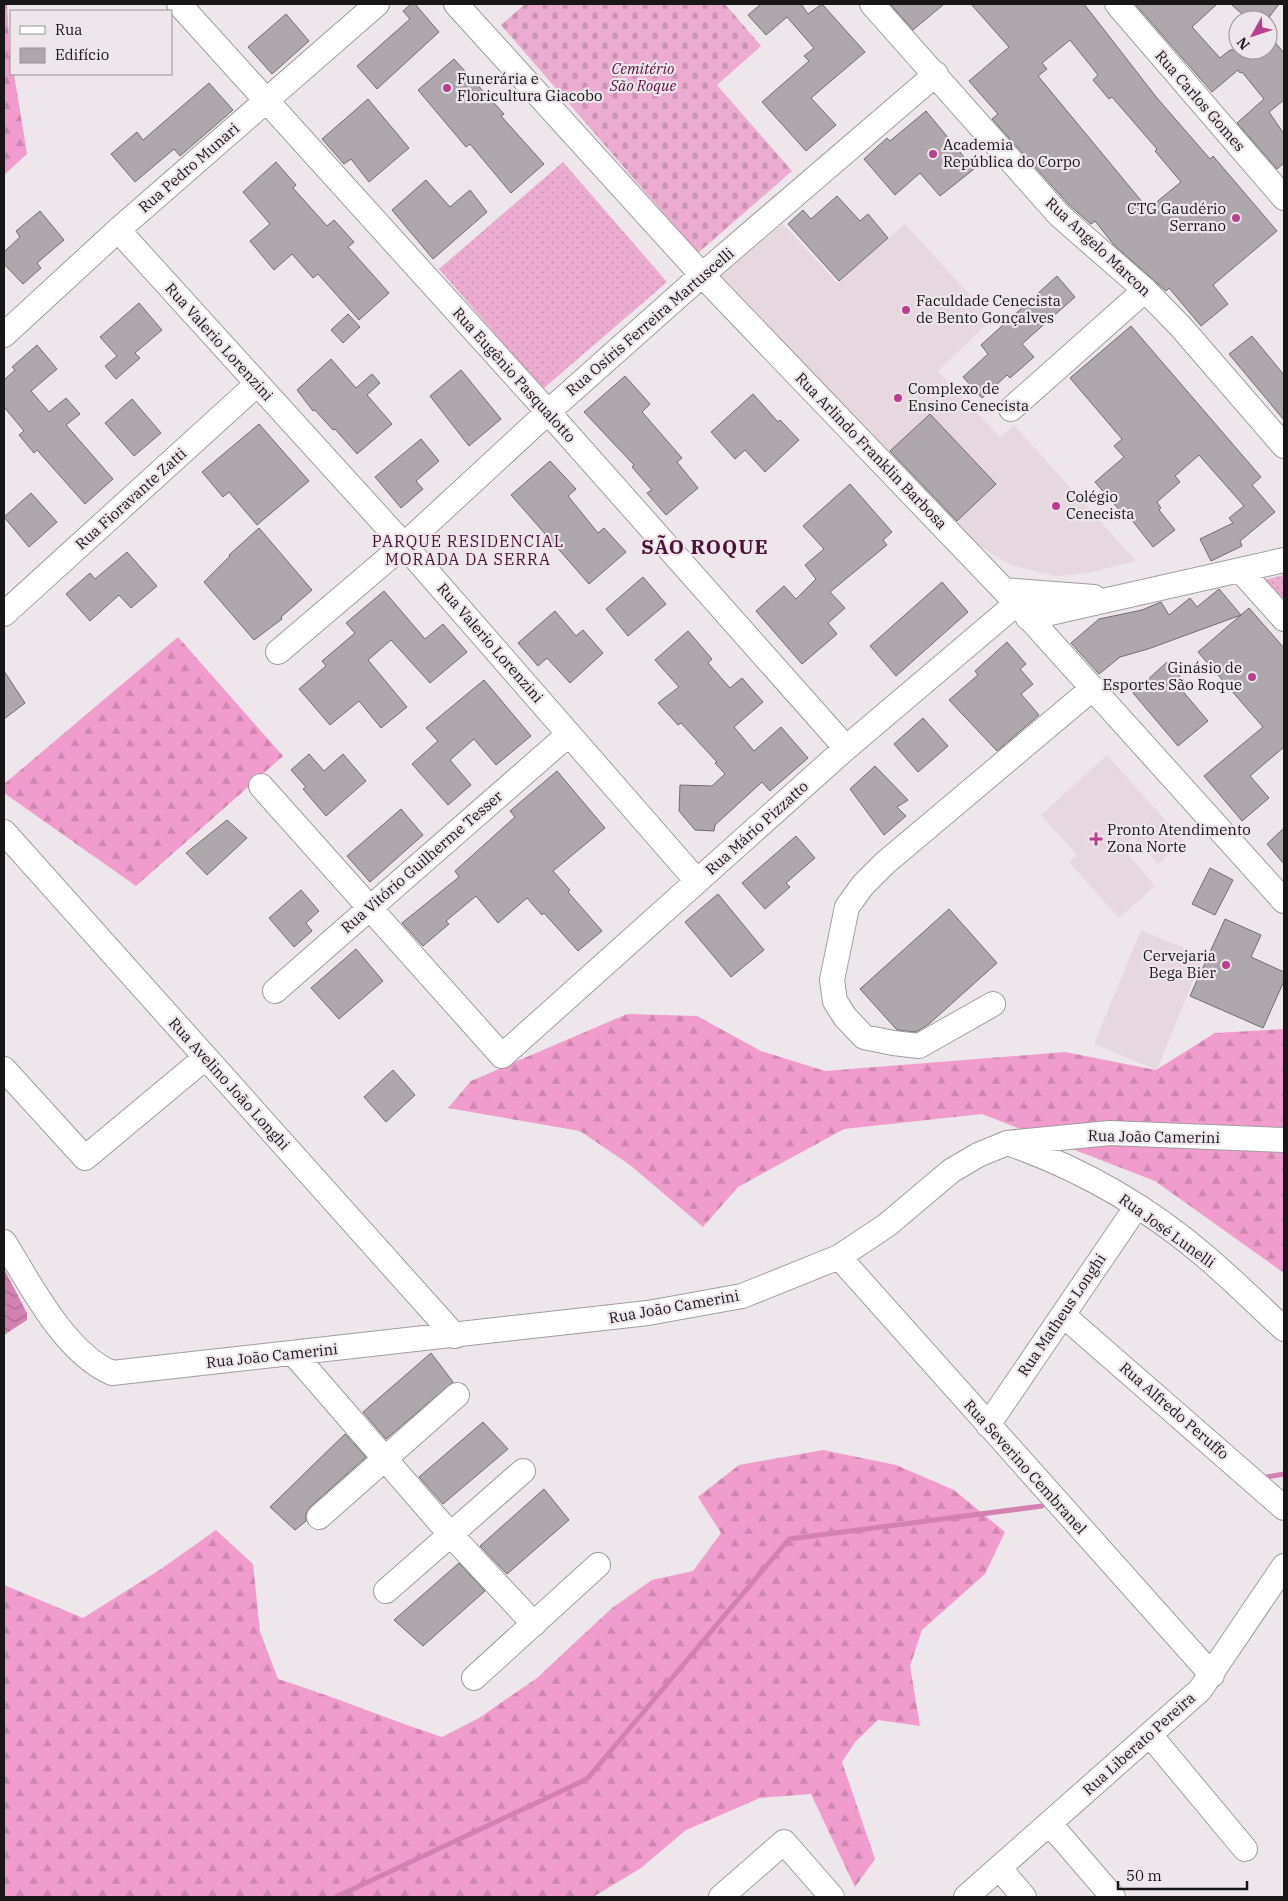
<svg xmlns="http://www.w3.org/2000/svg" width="1288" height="1901" viewBox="0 0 1288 1901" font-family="'IBM Plex Serif',serif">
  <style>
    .built { fill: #e7d8e0 }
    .grass { fill: url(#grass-dots) }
    .forest { fill: url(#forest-firs) }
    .cemetery { fill: url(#cemetery-stones) }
    .water { fill: url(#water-waves) }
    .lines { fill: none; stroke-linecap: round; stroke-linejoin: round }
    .stream { stroke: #d381b1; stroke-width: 5 }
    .building { fill: #aea7ab; stroke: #726c6f; fill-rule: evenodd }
    .minor-casing { stroke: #a29c9f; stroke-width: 26 }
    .minor { stroke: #fff; stroke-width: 24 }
    .poi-dot { fill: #bb3f90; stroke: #ede6ea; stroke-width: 2 }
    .labels { text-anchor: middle; stroke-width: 4.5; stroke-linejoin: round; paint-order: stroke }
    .park-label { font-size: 15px; font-style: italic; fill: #5a1142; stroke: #ede6ea }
    .poi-label { font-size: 15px; fill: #181617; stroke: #ede6ea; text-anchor: start }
    .street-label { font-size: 15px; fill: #181617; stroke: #ede6ea }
    .neighbourhood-label { font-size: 16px; letter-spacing: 1px; fill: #4c1138; stroke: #ede6ea }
    .district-label { font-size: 20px; font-weight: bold; letter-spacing: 1px; fill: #4c1138; stroke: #ede6ea }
  </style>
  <defs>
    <pattern id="grass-dots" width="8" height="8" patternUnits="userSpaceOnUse" patternTransform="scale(1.25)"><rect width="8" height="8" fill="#ecabd0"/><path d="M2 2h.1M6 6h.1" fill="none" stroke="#ca92b2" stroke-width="1.8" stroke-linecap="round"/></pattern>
    <pattern id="forest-firs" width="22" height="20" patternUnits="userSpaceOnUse" patternTransform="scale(1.25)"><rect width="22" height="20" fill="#f09ccd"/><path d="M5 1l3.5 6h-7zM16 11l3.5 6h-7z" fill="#cd86af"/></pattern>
    <pattern id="cemetery-stones" width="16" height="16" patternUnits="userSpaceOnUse" patternTransform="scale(1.25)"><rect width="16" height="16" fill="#ecabd0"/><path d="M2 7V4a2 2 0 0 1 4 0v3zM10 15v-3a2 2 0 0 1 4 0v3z" fill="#ca92b2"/></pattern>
    <pattern id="water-waves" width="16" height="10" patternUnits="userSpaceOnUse" patternTransform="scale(1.25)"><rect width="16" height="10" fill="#d381b1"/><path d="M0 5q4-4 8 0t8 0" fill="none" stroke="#aa698f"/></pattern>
  </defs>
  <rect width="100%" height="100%" fill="#ede6ea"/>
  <!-- built -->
  <path class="built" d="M783 224 837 283 905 224 992 319 938 371 1000 437 1014 425 1136 561 1089 573 1055 576 1011 565 959 533 719 278Z
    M1107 755 1184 841 1158 864 1133 837 1122 847 1155 886 1119 918 1069 862 1077 855 1041 815Z
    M1141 930 1203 956 1157 1070 1094 1044Z"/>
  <!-- grass -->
  <path class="grass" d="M563 162 667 282 543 389 439 269Z
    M1284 575V602L1264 580Z"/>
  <!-- forest -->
  <path class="forest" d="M4 4H7L11 74H14L27 154 4 175Z
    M178 637 283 756 136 886 4 793V784Z
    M627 1014 697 1016 761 1051 825 1071 1065 1052 1156 1070 1215 1033 1284 1029V1273L1155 1181 982 1114 844 1129 738 1187 703 1227 630 1165 580 1131 448 1108 471 1081Z
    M823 1450 896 1465 954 1490 1005 1532 985 1574 922 1630 910 1666 920 1726 878 1720 856 1741 842 1762 875 1859 855 1887 811 1794 760 1798 686 1830 641 1868 593 1897H4V1585L83 1618 161 1569 216 1530 253 1564 260 1632 278 1679C333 1696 387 1719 442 1737L479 1718 537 1678 612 1608 652 1580 693 1571 721 1533 698 1497 739 1465Z"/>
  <!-- cemetery -->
  <path class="cemetery" d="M525 4H725L761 46 717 85 792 171 698 253 501 25Z"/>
  <!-- water -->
  <path class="water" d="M4 1269 27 1313V1320L4 1335Z"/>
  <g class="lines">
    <!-- stream -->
    <path class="stream" d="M1267 1477 1284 1474
      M336 1897 587 1779 789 1539 1042 1506"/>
  </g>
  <!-- building -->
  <path class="building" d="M411 4H415L439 32 377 89 357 66 410 19 403 11Z
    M761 4H801L808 14 822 4 865 52 811 98 836 125 806 151 762 102 809 61 804 56 814 48 787 17 766 35 748 15Z
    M890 4H944L913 30Z
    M971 4H1084L1157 98 1210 159 1213 156 1277 231 1213 285 1228 304 1201 326 1169 288 1166 291 1114 245 1095 221 1091 224 1069 205 992 119 998 114 969 81 1009 47ZM1070 40 1098 75 1093 80 1109 99 1112 97 1157 149 1155 151 1181 182 1148 209 1038 76 1047 69 1042 63Z
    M1135 4H1217L1192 27 1220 58 1230 50H1268V34L1284 53V100L1269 112 1284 134V163L1277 169 1237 123 1264 99 1242 72 1240 73 1238 70 1212 92Z
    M1231 4H1279L1267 20H1238L1242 14Z
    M286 14 309 41 272 74 248 47Z
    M454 59 504 114 501 116 544 164 511 193 470 144 466 147 418 90Z
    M209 83 233 110 180 156 174 149 135 182 111 154 137 132 143 140Z
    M368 99 409 148 369 182 351 159 344 164 322 139Z
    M926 111 974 169 940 196 920 173 895 195 864 159 887 138 890 141Z
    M276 162 296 185 293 188 327 226 334 220 354 242 348 247 389 293 359 320 318 274 313 278 292 254 274 270 250 241 270 224 243 192Z
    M426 180 450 207 470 190 487 212 433 259 392 210Z
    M837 196 860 221 868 214 888 238 839 281 788 224 803 210 811 219Z
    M40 211 64 240 37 263 41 268 23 284 4 264V252L20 237 16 231Z
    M1057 276 1075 297 1022 344 1034 357 1010 378 1007 375 982 398 963 377 988 354 981 345Z
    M139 303 162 330 135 353 140 358 116 379 105 366 117 356 100 337Z
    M348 314 360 327 343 343 331 330Z
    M1131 326 1261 477 1252 485 1275 512 1240 541 1242 546 1211 561 1200 539 1233 523 1229 518 1244 506 1199 455 1175 476 1180 482 1157 502 1161 508 1159 510 1175 530 1153 547 1124 510 1121 512 1095 482 1124 457 1114 446 1122 439 1070 378Z
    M1252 336 1284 375V420L1229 354Z
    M37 345 57 369 31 391 49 412 66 398 80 414 66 425 113 479 85 504 37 450 34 453 19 435 24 431 4 407V380L15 370 12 367Z
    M331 359 356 388 372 374 380 383 367 395 392 424 357 454 335 429 333 430 315 410 313 411 297 390Z
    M461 370 501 419 469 446 430 396Z
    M625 376 650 404 642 412 682 458 677 462 698 488 666 515 647 493 652 490 632 467 634 465 584 412Z
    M753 394 778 422 780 420 799 440 765 472 745 450 735 459 711 432Z
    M132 399 161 433 134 456 105 423Z
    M930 414 996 484 957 521 890 451Z
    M259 424 309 481 257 525 229 492 223 497 202 472Z
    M421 439 439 461 416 481 423 489 401 508 375 477Z
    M550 461 576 489 568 496 598 533 604 528 626 552 589 584 511 495Z
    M850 484 892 532 883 540 887 545 830 592 845 608 828 623 837 634 802 664 756 611 784 586 796 599 816 579 805 565 824 549 803 526Z
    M31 493 57 522 29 547 4 517Z
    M259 528 312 590 281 617 282 619 254 640 204 582 230 556 229 555Z
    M127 552 157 586 131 608 119 595 90 621 66 594 90 573 95 579Z
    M643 577 666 604 628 636 606 609Z
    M942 582 968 612 896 676 870 646Z
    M1219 589 1241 615 1148 649 1120 657 1099 674 1071 643 1099 619 1142 610 1161 602 1169 615 1190 598 1197 607Z
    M384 591 425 639 443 624 467 652 430 683 391 640 368 660 407 707 381 728 359 701 330 725 299 689 326 666 322 661 355 633 346 623Z
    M1249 608 1284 648V747L1250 776 1269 798 1242 821 1204 776 1263 727 1198 652Z
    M555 611 576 636 583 630 603 653 570 683 547 658 538 666 518 643Z
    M688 631 712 659 708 663 730 688 742 678 763 702 734 727 754 751 781 727 808 758 770 791 762 782 715 825 714 831 695 830 679 811 680 785 712 786 725 774 715 763 717 762 681 723 678 725 658 703 679 687 655 660Z
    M1007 642 1026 664 1020 669 1033 684 1021 694 1039 715 997 751 949 700 978 675 975 671Z
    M1167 662 1186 683 1180 688 1208 721 1178 746 1133 693Z
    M4 671 25 703 4 719Z
    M484 680 531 736 496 765 474 739 450 760 471 785 448 805 412 764 438 741 426 728Z
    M923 718 948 746 918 772 894 744Z
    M309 754 324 771 343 754 366 781 326 816 303 789 306 787 291 770Z
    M875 766 908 800 897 807 906 816 884 835 850 789Z
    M557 771 605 828 553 871 570 890 568 892 602 931 578 951 544 913 542 915 527 898 498 923 476 896 446 921 449 924 423 946 402 923 459 877 455 871 515 817 510 811Z
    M401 809 423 835 370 882 347 856Z
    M227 820 247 838 207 875 186 853Z
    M1284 828V864L1267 844Z
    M796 836 815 858 786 883 790 887 765 909 742 883Z
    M1210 868 1233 880 1215 915 1192 904Z
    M301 890 319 911 306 923 312 931 294 947 269 918Z
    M718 894 764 950 731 977 685 922Z
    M949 909 997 963 929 1024 916 1032 897 1030 860 989Z
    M1225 919 1261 935 1251 957 1284 972V981L1263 1028 1190 996Z
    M356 949 383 981 339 1019 311 988Z
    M393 1070 415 1095 386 1122 364 1097Z
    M431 1353 453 1382 386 1439 363 1412Z
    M483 1422 508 1449 443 1504 419 1477Z
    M345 1434 366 1457 310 1507 306 1513V1521L295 1530 270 1507Z
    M544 1489 569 1520 507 1574 480 1546Z
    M459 1563 485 1591 423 1646 394 1620Z"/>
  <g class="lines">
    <defs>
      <path id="minor" d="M179 4 548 412 846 748
        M456 4 702 275 1004 590 1284 901
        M872 4 1059 215 1145 290 1181 327 1284 446
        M1117 4 1284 198
        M118 230 404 545 697 881
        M4 335 118 230 377 4
        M1011 409 1145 290
        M1240 570 1284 619
        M1004 590 1094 597
        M4 614 257 384
        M1028 618 1284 560
        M278 652 404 545 548 412 702 275 936 74
        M261 786 502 1056 846 748 1016 604
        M4 832 455 1336
        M275 991 569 734
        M993 1004 919 1046 893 1043 864 1037 845 1017 835 1001 832 980 847 907 863 885 885 863 1093 688
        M4 1069 85 1158 205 1058
        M1013 1145C1083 1170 1150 1209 1206 1257 1233 1280 1258 1305 1284 1329
        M4 1242C31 1285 64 1352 112 1373L648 1313 742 1296 839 1257 887 1225 951 1171 978 1155 1007 1143 1110 1133 1284 1140
        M839 1257 1212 1675
        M1063 1315 1284 1508
        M294 1354 451 1535 534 1624
        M988 1425 1137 1206
        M319 1517 457 1395
        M386 1591 523 1471
        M474 1678 598 1565
        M1150 1735 1245 1849
        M1050 1824 1113 1897
        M1000 1869 1024 1897
        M721 1897 784 1842 832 1897
        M966 1897 1200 1690 1284 1566"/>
    </defs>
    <!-- minor casing -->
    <use href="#minor" class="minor-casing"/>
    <!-- minor -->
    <use href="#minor" class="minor"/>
  </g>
  <!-- markers -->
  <g class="poi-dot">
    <circle cx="447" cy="88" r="5"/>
    <circle cx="933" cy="154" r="5"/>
    <circle cx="1236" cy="218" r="5"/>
    <circle cx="906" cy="310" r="5"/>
    <circle cx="898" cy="398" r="5"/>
    <circle cx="1056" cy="506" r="5"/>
    <circle cx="1252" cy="677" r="5"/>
    <path d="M1093.5 831.5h5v5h5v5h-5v5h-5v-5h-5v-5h5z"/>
    <circle cx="1226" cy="965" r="5"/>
  </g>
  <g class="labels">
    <!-- park labels -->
    <g class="park-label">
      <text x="643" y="74">Cemitério<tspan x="643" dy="17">São Roque</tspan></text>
    </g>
    <!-- poi labels -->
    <g class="poi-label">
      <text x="457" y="84">Funerária e<tspan x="457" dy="17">Floricultura Giacobo</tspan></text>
      <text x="943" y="150">Academia<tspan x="943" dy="17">República do Corpo</tspan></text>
      <text x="1226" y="214" text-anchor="end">CTG Gaudério<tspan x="1226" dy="17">Serrano</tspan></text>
      <text x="916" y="306">Faculdade Cenecista<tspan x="916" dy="17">de Bento Gonçalves</tspan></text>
      <text x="908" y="394">Complexo de<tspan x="908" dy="17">Ensino Cenecista</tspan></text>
      <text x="1066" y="502">Colégio<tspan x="1066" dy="17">Cenecista</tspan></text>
      <text x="1242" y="673" text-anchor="end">Ginásio de<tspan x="1242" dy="17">Esportes São Roque</tspan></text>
      <text x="1107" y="835">Pronto Atendimento<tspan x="1107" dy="17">Zona Norte</tspan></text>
      <text x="1216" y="961" text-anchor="end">Cervejaria<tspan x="1216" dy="17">Bega Bier</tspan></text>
    </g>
    <!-- street labels -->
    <g class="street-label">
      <text transform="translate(1200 101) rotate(49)" y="5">Rua Carlos Gomes</text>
      <text transform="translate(189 168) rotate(-41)" y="5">Rua Pedro Munari</text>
      <text transform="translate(1098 247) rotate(43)" y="5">Rua Angelo Marcon</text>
      <text transform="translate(650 322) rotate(-41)" y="5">Rua Osíris Ferreira Martuscelli</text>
      <text transform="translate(219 342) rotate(48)" y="5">Rua Valerio Lorenzini</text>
      <text transform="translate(514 375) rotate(48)" y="5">Rua Eugênio Pasqualotto</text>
      <text transform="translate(871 451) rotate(46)" y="5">Rua Arlindo Franklin Barbosa</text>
      <text transform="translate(131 499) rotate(-42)" y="5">Rua Fioravante Zatti</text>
      <text transform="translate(490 643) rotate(49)" y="5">Rua Valerio Lorenzini</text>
      <text transform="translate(757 828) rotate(-42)" y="5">Rua Mário Pizzatto</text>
      <text transform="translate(422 862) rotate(-41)" y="5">Rua Vitório Guilherme Tesser</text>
      <text transform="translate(229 1084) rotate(48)" y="5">Rua Avelino João Longhi</text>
      <text transform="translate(1154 1137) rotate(1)" y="5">Rua João Camerini</text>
      <text transform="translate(1167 1231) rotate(36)" y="5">Rua José Lunelli</text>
      <text transform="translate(674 1307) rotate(-10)" y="5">Rua João Camerini</text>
      <text transform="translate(1062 1315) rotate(-56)" y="5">Rua Matheus Longhi</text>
      <text transform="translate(272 1356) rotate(-6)" y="5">Rua João Camerini</text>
      <text transform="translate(1174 1411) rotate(41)" y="5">Rua Alfredo Peruffo</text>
      <text transform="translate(1025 1467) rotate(48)" y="5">Rua Severino Cembranel</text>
      <text transform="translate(1139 1744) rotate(-42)" y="5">Rua Liberato Pereira</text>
    </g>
    <!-- neighbourhood labels -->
    <g class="neighbourhood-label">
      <text x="468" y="547">PARQUE RESIDENCIAL<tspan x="468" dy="18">MORADA DA SERRA</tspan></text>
    </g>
    <!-- district labels -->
    <g class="district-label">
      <text x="705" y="554">SÃO ROQUE</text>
    </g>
  </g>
  <!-- border -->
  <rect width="1288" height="1901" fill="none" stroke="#181617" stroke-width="10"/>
  <!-- legend -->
  <rect x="10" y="10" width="162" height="65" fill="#ede6ea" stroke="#989396"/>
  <rect x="20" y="26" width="25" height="8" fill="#ffffff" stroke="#989396"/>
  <text x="55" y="35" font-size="15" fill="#181617">Rua</text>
  <rect x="20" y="48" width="25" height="15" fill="#aea7ab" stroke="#989396"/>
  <text x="55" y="60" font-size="15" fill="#181617">Edifício</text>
  <!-- north arrow -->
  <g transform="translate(1253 35) rotate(230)"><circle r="24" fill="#ede6ea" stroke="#989396"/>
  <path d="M0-4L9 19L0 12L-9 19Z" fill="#bb3f90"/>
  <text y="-8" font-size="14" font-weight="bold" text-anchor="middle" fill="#181617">N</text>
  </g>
  <!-- scale -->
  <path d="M1118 1881v8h129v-8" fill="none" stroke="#181617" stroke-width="2.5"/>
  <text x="1126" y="1881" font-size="15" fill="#181617" stroke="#ede6ea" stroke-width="4" paint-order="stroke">50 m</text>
</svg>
